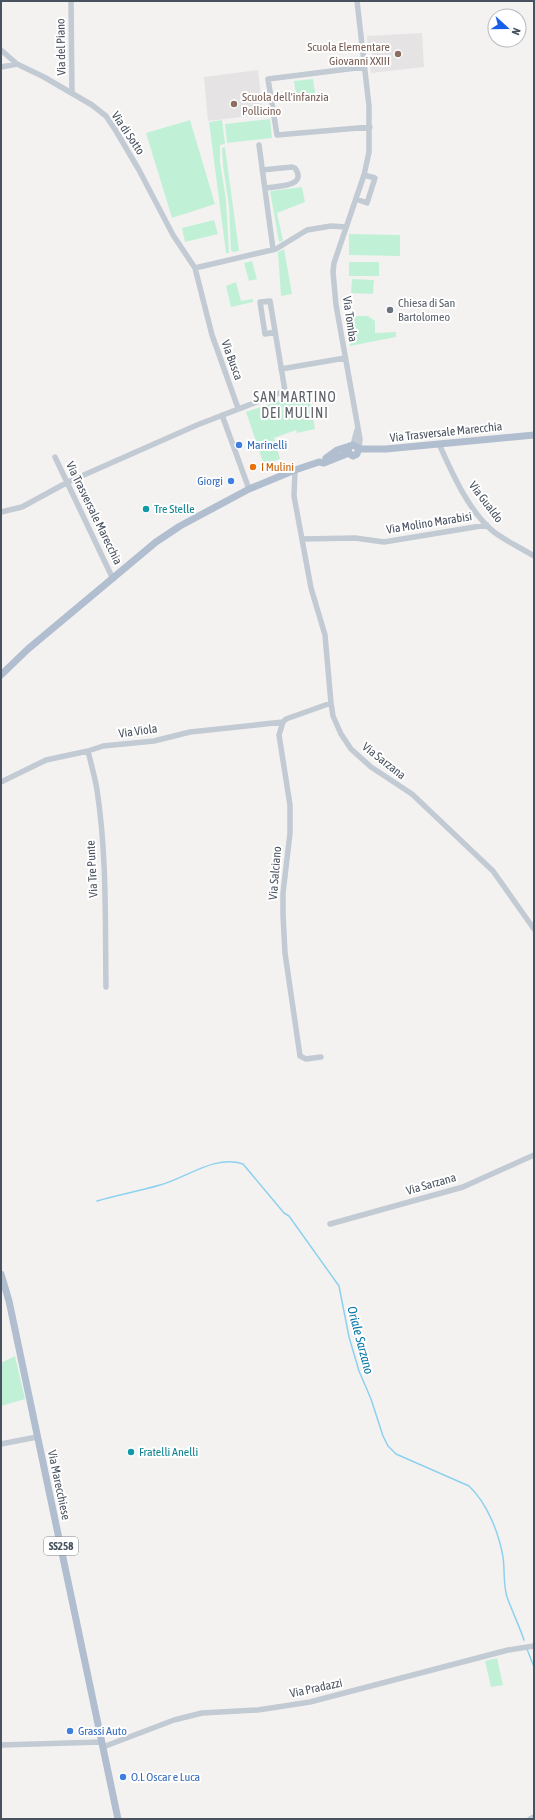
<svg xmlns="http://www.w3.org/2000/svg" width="535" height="1820" viewBox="0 0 535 1820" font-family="'Asap Condensed',sans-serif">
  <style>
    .education { fill: #e5e3e3 }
    .green { fill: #c0f1d7 }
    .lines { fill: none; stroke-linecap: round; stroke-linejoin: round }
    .stream { stroke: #8dd1ee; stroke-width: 1.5 }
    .minor { stroke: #c2cad3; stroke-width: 5.5 }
    .major { stroke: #b1bed0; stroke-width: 7 }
    .education-dot { fill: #8d6e63; stroke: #fff; stroke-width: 1.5 }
    .worship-dot { fill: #6b7280; stroke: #fff; stroke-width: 1.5 }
    .shop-dot { fill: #3f7fe0; stroke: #fff; stroke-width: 1.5 }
    .food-dot { fill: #e8710a; stroke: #fff; stroke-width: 1.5 }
    .culture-dot { fill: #0f9aa8; stroke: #fff; stroke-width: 1.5 }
    .labels { text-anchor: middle; stroke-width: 4; stroke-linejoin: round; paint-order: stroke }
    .shield { fill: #fff; stroke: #808790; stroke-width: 1 }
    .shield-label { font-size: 11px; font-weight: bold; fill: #495360 }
    .street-label { font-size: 12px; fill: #495360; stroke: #fff }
    .education-label { font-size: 12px; fill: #785e54; stroke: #fff; text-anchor: end }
    .worship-label { font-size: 12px; fill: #5b616d; stroke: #fff; text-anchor: start }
    .shop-label { font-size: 12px; fill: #366cbe; stroke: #fff; text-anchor: start }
    .food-label { font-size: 12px; fill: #c56008; stroke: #fff; text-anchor: start }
    .culture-label { font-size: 12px; fill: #0d838f; stroke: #fff; text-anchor: start }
    .water-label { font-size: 13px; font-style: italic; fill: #097aaa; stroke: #fff }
    .quarter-label { font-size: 14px; letter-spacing: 1px; fill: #5e6167; stroke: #fff }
  </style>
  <rect width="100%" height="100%" fill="#f4f2f1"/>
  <!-- education -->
  <path class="education" d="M422 33 424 67 371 73 369 62 372 59V53L368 51 367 36Z
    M258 70 263 114 208 121 204 77Z"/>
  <!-- green -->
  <path class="green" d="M313 79 316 99 297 101 294 81Z
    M270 119 272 138 227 143 225 124Z
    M190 120 215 204 172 218 146 133Z
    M222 120 225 144 220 145V162L226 200 229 253H226L209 122Z
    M225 147 239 251 233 252 231 250 229 206 223 166 222 148Z
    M302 187 305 202 277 213 283 241 279 242 270 191Z
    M214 220 218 234 185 242 182 228Z
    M349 234 400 235V256L349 255Z
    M284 249 292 294 281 296 278 252Z
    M252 261 257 279 249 281 244 263Z
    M349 262H379V276H349Z
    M352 279 374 280 373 294 351 293Z
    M236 282 241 301 253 299V302L231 307 226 286Z
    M345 316H368L375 321V333L396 332V337L350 346Z
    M309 390 315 429 297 433 296 430 274 438 280 459 264 465 246 412Z
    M15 1356 25 1399 1 1406V1363Z
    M497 1658 503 1685 491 1687 485 1661Z"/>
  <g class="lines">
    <!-- stream -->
    <path class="stream" d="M97 1201C118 1195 139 1191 160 1185 186 1178 216 1154 243 1164L284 1213 289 1216 339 1286 349 1337 359 1371 371 1399 383 1436 388 1446 396 1454 469 1486C487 1503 499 1533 503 1557 505 1571 503 1584 507 1597 512 1611 519 1625 524 1640
      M527 1649 534 1667"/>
    <!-- minor -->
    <path class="minor" d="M71 1 72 93
      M357 1 369 106V152L364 175 334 263 333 272 336 305 360 439 359 448
      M1 50 17 64 44 77 92 105 106 116 116 131 139 170 173 235 195 268 212 335 238 408
      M1 67 17 64
      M364 67 268 79 277 135 370 127
      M259 145 273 249
      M262 170 292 167 295 168C308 187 277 186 265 188
      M356 199 367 203 375 178 364 175
      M195 268 276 249 307 230 331 226 346 227
      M281 369 345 358
      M222 415 249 489
      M439 444C452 473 469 512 494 532 506 541 521 548 534 556
      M353 445 357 430
      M55 457 113 579
      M295 470 294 496 311 588 325 635 331 703 333 716 341 734 351 749 371 767 412 794 493 871 534 929
      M1 512 22 507 68 482 197 425 285 391 270 301 260 302 265 334 275 332
      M302 539 355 538 384 542 487 525
      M88 751C91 764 95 777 97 790 107 855 105 922 106 987
      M1 782 46 760 88 751 103 746 154 741 190 732 283 722
      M321 1057 306 1059 300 1056 285 953 283 915V893L290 833V805L279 735 283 722 286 719 331 703
      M330 1224 463 1187 534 1155
      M1 1444 37 1437
      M1 1745 102 1742
      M103 1747 174 1720 202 1713 258 1710 310 1702 508 1650 534 1646
      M530 1819 534 1817"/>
    <!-- major -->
    <path class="major" d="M359 449H386L534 435
      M326 458 337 450 353 445 359 448 357 454 353 456 350 454 348 450 350 446
      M1 675 28 649 156 542 180 526 249 489 295 470 319 462 324 463 349 453
      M1 1274 9 1301 118 1819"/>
  </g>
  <!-- markers -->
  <g class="education-dot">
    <circle cx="398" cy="54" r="4"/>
    <circle cx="234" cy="104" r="4"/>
  </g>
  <circle class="worship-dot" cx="390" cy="310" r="4"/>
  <g class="shop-dot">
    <circle cx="239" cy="445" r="4"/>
    <circle cx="231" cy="481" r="4"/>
    <circle cx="70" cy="1731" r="4"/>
    <circle cx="123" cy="1777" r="4"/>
  </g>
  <circle class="food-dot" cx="253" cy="467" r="4"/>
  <g class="culture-dot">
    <circle cx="146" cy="509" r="4"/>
    <circle cx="131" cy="1452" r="4"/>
  </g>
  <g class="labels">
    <!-- shield labels -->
    <rect class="shield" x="44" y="1537" width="34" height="18" rx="3"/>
    <g class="shield-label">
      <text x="61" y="1550">SS258</text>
    </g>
    <!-- street labels -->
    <g class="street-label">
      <text transform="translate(61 47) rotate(-91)" y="4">Via del Piano</text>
      <text transform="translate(128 133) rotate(56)" y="4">Via di Sotto</text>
      <text transform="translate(350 319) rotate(82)" y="4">Via Tomba</text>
      <text transform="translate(232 360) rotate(70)" y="4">Via Busca</text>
      <text transform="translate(446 432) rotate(-6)" y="4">Via Trasversale Marecchia</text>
      <text transform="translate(486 502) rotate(53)" y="4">Via Gualdo</text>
      <text transform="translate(94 513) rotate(64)" y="4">Via Trasversale Marecchia</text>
      <text transform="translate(429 523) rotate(-9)" y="4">Via Molino Marabisi</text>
      <text transform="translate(138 731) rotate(-8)" y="4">Via Viola</text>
      <text transform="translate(384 761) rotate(38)" y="4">Via Sarzana</text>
      <text transform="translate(92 869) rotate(-93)" y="4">Via Tre Punte</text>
      <text transform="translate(275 873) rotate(-85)" y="4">Via Salciano</text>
      <text transform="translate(431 1184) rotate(-16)" y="4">Via Sarzana</text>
      <text transform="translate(59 1485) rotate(78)" y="4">Via Marecchiese</text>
      <text transform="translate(316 1688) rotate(-12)" y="4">Via Pradazzi</text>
    </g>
    <!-- education labels -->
    <g class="education-label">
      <text x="390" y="51">Scuola Elementare<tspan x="390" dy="14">Giovanni XXIII</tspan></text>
      <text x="242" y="101" text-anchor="start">Scuola dell'infanzia<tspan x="242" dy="14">Pollicino</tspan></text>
    </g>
    <!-- worship labels -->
    <g class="worship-label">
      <text x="398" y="307">Chiesa di San<tspan x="398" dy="14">Bartolomeo</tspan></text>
    </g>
    <!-- shop labels -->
    <g class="shop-label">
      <text x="247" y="449">Marinelli</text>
      <text x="223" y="485" text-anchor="end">Giorgi</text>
      <text x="78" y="1735">Grassi Auto</text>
      <text x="131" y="1781">O.L Oscar e Luca</text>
    </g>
    <!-- food labels -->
    <g class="food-label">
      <text x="261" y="471">I Mulini</text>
    </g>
    <!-- culture labels -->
    <g class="culture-label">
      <text x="154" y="513">Tre Stelle</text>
      <text x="139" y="1456">Fratelli Anelli</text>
    </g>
    <!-- water labels -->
    <g class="water-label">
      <text transform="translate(361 1340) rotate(75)" y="5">Oriale Sarzano</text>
    </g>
    <!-- quarter labels -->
    <g class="quarter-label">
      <text x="295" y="402">SAN MARTINO<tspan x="295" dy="16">DEI MULINI</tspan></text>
    </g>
  </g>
  <!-- border -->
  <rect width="535" height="1820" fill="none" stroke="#495360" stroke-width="4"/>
  <!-- north arrow -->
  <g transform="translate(507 28) rotate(111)"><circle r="19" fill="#ffffff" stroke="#b6babf"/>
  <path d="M0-3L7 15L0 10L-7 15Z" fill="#165fea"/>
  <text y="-6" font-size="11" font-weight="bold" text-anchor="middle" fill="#495360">N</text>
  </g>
</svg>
